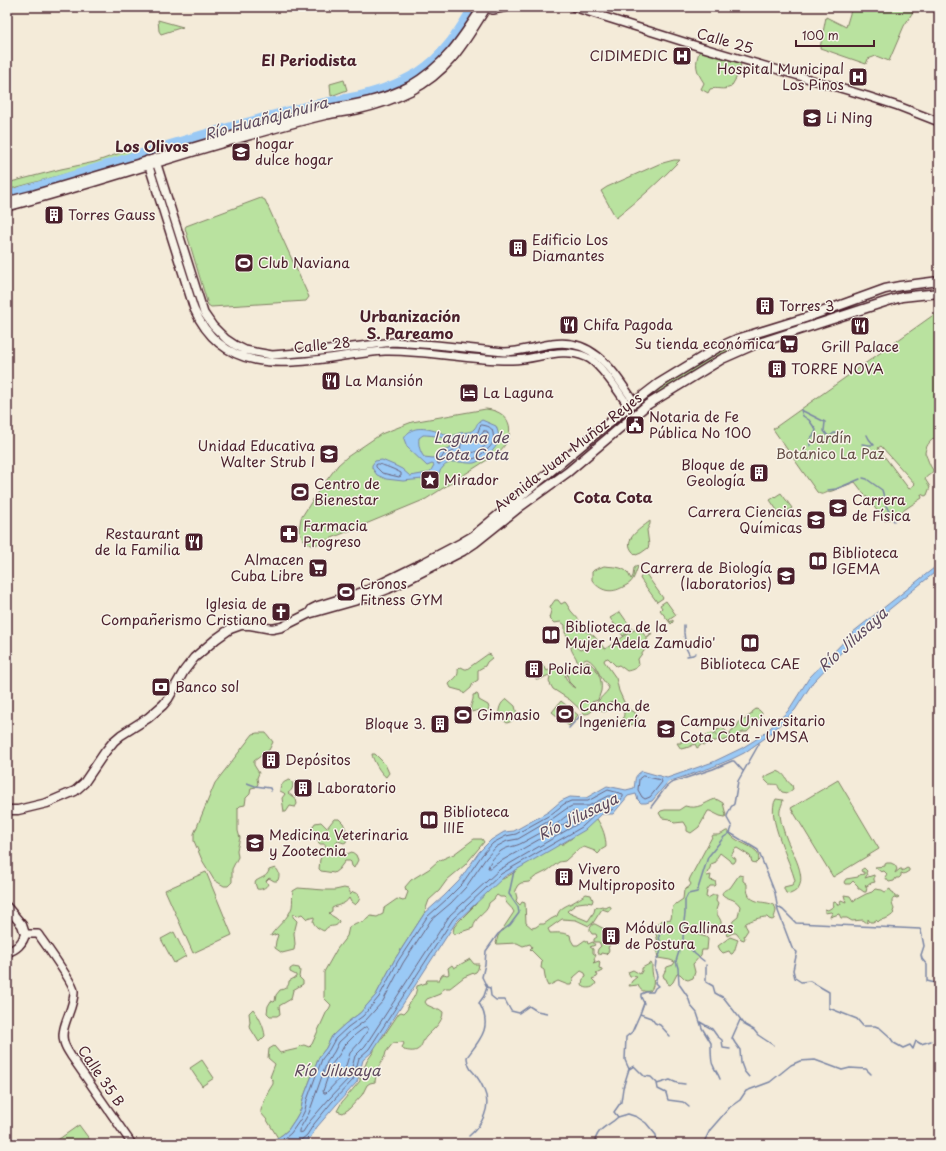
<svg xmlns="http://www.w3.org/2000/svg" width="946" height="1151" viewBox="0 0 946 1151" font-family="'Playpen Sans',sans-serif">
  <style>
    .green { fill: #b9e29f; stroke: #828065; fill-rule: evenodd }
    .water { fill: #9ac9f5; stroke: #7a85a4; fill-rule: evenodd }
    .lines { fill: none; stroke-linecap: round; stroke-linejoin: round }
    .shore { stroke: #6a637c; stroke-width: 1 }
    .stream { stroke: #7a85a4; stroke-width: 1.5 }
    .river { stroke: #9ac9f5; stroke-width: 9 }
    .secondary-casing { stroke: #4a1f2b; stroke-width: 10 }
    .primary-casing { stroke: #4a1f2b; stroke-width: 11 }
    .secondary { stroke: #f7f3e8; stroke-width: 7 }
    .primary { stroke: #f7f3e8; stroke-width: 8 }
    .labels { text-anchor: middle; stroke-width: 3; stroke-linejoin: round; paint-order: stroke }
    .street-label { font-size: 14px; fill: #4a1f2b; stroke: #f7f3e8 }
    .poi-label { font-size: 14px; fill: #4a1f2b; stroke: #f7f3e8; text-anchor: start }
    .park-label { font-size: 14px; fill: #665048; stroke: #f7f3e8 }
    .neighbourhood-label { font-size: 15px; font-weight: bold; fill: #4a1f2b; stroke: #f7f3e8 }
    .water-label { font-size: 15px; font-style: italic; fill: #5e4a5e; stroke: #f7f3e8 }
  </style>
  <rect width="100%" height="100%" fill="#f4ebd9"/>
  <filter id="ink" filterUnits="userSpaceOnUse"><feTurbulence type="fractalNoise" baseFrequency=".025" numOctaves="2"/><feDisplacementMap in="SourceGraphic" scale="8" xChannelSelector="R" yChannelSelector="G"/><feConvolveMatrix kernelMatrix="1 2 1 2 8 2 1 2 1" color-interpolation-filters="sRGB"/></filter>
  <g filter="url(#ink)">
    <!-- green -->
    <path class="green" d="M852 7H916L904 26 889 61 876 56 868 59 866 64 820 48 826 17 846 27Z
      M158 20 183 27 161 34 159 31Z
      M700 50 741 63 739 73 731 87C722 91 718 87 710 89L708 93 701 89 704 83C696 71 694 64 700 50Z
      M344 80 347 90 331 96 330 84Z
      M131 149 138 153 83 169 7 190V183L61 169 95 162Z
      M674 160H680C660 181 639 200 616 218L601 191 607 187 659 164Z
      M261 198 265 200 309 297 306 301 211 307 208 305 185 228 186 226Z
      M939 311V428L937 427 936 428 939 431V435C932 439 926 444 925 453 928 459 929 465 933 470 932 475 927 475 925 479L930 487 927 495 925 496 921 494 922 498 892 518 885 521 855 482 832 491C825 492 823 497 817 492L773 429ZM881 446 915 484 909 489 878 448Z
      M756 337 754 340V341L726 353 717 358 715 355 713 357 712 356C726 347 740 342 756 337Z
      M710 356 712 359 715 358V359L642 404V403L656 393 662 386Z
      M486 409C514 412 516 436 498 453L426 499 315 545H310L303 539 299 530 301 518 317 493 338 465 347 457 381 434 412 422Z
      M781 493 792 508 781 516 770 500Z
      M650 521V524L647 530 649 545 648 548 641 553 636 555C619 541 639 530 650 521Z
      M604 566C611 567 623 566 628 573 629 575 630 577 631 579L633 576 634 568 637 566 638 567C636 571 635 576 633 579 631 583 627 585 623 587 611 594 600 591 592 580V572L594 570Z
      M644 573 646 574 663 598 657 602 641 580 640 578Z
      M555 600H558L561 604 565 602 566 603 571 611 580 621 581 629 590 633 594 636 605 649 632 631 637 629 643 633 646 637 650 635 649 632 650 634 652 633 649 637 647 638V647L638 659 639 665C635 669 632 670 627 671L619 665 616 666 608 658 605 659 604 661 616 678 619 691 624 702 628 709 637 714C639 722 635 725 628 725 626 723 624 722 624 720 623 717 624 715 624 713 622 705 616 701 609 703L608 710 604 712C587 704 606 696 609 688 607 685 605 683 603 680 597 672 597 664 587 659L579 662 577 661C576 656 571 652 571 647L574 645 580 650 583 649 585 643V641L584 640 577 641 573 638H569L565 633V625L561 622 554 623 549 618 551 611 550 607Z
      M666 601 676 615 669 620 670 622 673 620V622L671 624 660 610 662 608 660 605Z
      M620 612 632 629 623 636 610 618Z
      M488 654 491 655 492 658 487 662 485 666 478 670V680L473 683 471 688 464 694 462 691 451 688 449 684C455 677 459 678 458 668L461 667 465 669H467Z
      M587 662C597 666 603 680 601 691 600 694 599 697 598 700L592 702 594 704C595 709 591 714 585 714L570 700 553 689 549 682 550 676 549 675 538 680C531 677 534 671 538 666H544L547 671 556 666 563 669 568 668 569 669 565 676C567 681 570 686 575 688L569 682 567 674 571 668Z
      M477 694 478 695 479 700 488 705 489 708 488 711 485 713 480 710 471 712C469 705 474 702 473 695Z
      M507 699 515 706 517 714C515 718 512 722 507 723L499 717C498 710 500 702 507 699Z
      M561 701 578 715 569 726 552 712Z
      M756 709 759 710 762 713 759 721 753 724 750 729 747 732H743L741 733 736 739H732L730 733 732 730 736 729C740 721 738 721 747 719V717L752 714V712Z
      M722 728C726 731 731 734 729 739L722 741 718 739 716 741H712L709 744 707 743 705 745 701 744 700 746 697 748 695 744 689 747 681 749 677 743H681V741L687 742 694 736 698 740 702 737H705L708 734 712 733 717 736 715 731Z
      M257 733H266L273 742 269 750 254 761V765L259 773 257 778 258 784 256 787 251 788 250 794 246 798 245 805 240 806 238 808V831L240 838 237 850 238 857 232 869V882L228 886H224L214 880 202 860 194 841V834L215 783 253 734Z
      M372 754H375L385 764 389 773 386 777C381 774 372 759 372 754Z
      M777 771C787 774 785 781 792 785L793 789 788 793 782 792C774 783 783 785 769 784L764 779V777Z
      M290 780C295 784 293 790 288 793L296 799 297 804 295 807 290 806 286 812H284L282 798 285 794 284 793 280 791C280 785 284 781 290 780Z
      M838 780 879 849 833 877 791 808Z
      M715 799 718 800 723 803 726 815 725 817 720 816 710 811H708L699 827 691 833 687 831V827L684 822 674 823 670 819 662 818 659 813 661 811 665 810H679L685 806C698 810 704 803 715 799Z
      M776 799 783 800C782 806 779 809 780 815 781 824 784 832 787 840 793 854 813 886 790 894L786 893 784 889V887L792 885 795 881C791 862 765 816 776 799Z
      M334 819H339L343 823 348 834 346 842 344 843 338 841 336 843 341 854 344 855 352 852 356 855 358 860 354 868 352 866 351 862 350 861H345L339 869 334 873 321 871 319 869 320 859 326 852 325 844H320L317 841 318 839 312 828 315 823 321 822 327 828Z
      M597 819C603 828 606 837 606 847L601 850 600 852 598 854 595 851 584 847 576 851 565 861 559 862 547 871 535 877 529 882 521 883 518 885 515 890 517 898 516 901 520 905 522 902 525 903 526 923 532 928 536 927 540 924H544L551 919 557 916C559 908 566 906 572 903 577 900 582 897 586 894L591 895 593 900 592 903 586 902 578 903 567 911 569 913 588 921 594 912 595 908 602 906 606 908 609 906 611 907V909L608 911 602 909 593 923 589 926 576 920 562 919 548 929 550 933C557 933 562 932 570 935L571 940 574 945H578L585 940 587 941 588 944 593 942 595 945 590 947 593 949V953L596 955 594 959 595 961 593 963 599 961 600 962 599 968 602 969V971L596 974 598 975 597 977 592 979 596 983C594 988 588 989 584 987L582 984 583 979 586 977 585 973 581 971 574 977 571 985H568L558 981 548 986 546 982 544 970 541 968 542 961 530 949 532 947 530 944 523 946 517 943 497 944 496 943 498 936 514 912C512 907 507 905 505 900L506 898 505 897H500L497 895 496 896 494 899 489 903C488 912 480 914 475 922 474 923 474 927 473 928L455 934 453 933 454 927 459 921 476 904 479 896 500 878 503 879 515 872 516 869 554 845 563 844 572 838 573 835 593 820Z
      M726 831H728C734 842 747 843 756 851 759 853 758 857 759 860L756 863 752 862 750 856 737 848 735 849 731 856 735 858 736 860 734 863H731L729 860 720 853 716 859V862L711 864 710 868 706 875 707 876 711 875 710 880 715 881 716 885 715 886H710L707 890 706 897 708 898 713 895H717L716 901 718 904 716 910 717 911C716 916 722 919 721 924L719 926 712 925 703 931 698 933 699 935 706 937 708 939 707 950H702L701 955 693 964 695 972 693 978 688 980 685 979 680 974H677L673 982 670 985 668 984 666 979 664 978 663 975 667 967 673 965 675 962 670 960 658 958 656 947 658 942 656 934 655 927 660 921 671 919 673 906 683 899 684 890 689 887 691 884 689 881 690 878 713 835C720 835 720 835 726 831Z
      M474 839H482L484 842 465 865 447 880 439 891 429 900 424 914 395 959 376 995 360 1013 345 1024 332 1036 326 1048 319 1057 303 1099 301 1109 296 1118 288 1130 278 1138 267 1120 261 1113V1110L268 1092 273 1084V1080L270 1077 275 1064 268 1058 269 1049 274 1046 280 1053 297 1049 300 1046 304 1045 309 1047 312 1044 327 1011 329 1009 331 1005 324 998V972L337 949 347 936 349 927 356 923 363 922 371 916 377 917 383 914 384 908 397 899 403 901 405 900 408 892 406 890 405 887 411 880 429 869 438 861 454 854Z
      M887 863H891L895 865 897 869 895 873 900 869H902V871L907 868 909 869V871L904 874 901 873V876L899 878H896L894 881 889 882 885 877 887 874 884 871 881 872 875 867 885 866V864Z
      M275 868C279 870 280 875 278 880L277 881H274L269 878 266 881 268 884C266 888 261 890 257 889L255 883 256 881C262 877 267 877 269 870Z
      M864 868 867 871 866 873 867 875 865 878 874 875V880L875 882 871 883 867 886 865 885 867 888 866 892H864L860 889H858V886L853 881 850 884H845L844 882 846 879 858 877 859 875 864 874V872H862L861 870Z
      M206 872 232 935 193 953 165 890Z
      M739 875 743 876V881L747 884C745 911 775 896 776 910 776 913 774 916 774 919L772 920 769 919 767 917C760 917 752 920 746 923L745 925 748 930 744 936 745 938 744 940 741 939 736 933H733L727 936 726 933 727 931 731 926 733 921 738 917 740 906C734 897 727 900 722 894 723 890 727 889 730 888Z
      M298 888 324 890H335L344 888 348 889 350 892V895L353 892 358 894 360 898 358 902 355 905 351 902 349 898C345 905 339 904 332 908V911L329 913C332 917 336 917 339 921 337 928 333 925 328 927 326 928 325 930 324 931 319 929 314 926 313 921L314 919V917L307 919 302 914 297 916 295 914 293 915V917L297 921 294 933 295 944 294 950 282 953 275 948 276 941 278 935 277 934 271 936V935C277 926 289 918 292 907 293 901 292 896 293 891Z
      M875 889 882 890 885 892 890 889 891 891 894 893 895 897H898L899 898 897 899 894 898C890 901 893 906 894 909L893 912 894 913C890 918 885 919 880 920L878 922 876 920 873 922H870L868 919V921L867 923 863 920 852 921 847 918H841L839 914 830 917 832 913 831 912 825 913V909L828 910 834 906 833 904 834 902 837 903 838 906 841 904 840 902 841 900 846 902 844 895 850 896 853 901 866 894 872 892Z
      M593 924H595L608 931 612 941 608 948 609 950 608 952 606 954 601 953 600 955 597 953 598 949 601 946 599 942H594V939L597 937 596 934H592L590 931V928Z
      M174 932 186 956 174 963 161 939Z
      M730 937 738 940C736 944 735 952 732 954H731L729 951 723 953 720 950 718 946Z
      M470 959 474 964H479L478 969 476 972 464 977 450 988H446L442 990 440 994 427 999 425 1002 427 1005 436 1009H439L443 1012C443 1023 432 1030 426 1037 422 1041 422 1048 417 1050 414 1052 408 1051 404 1050L402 1047 404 1044 403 1042 393 1043 386 1052 385 1056 379 1066 376 1075 375 1082 370 1083 367 1085 362 1095 349 1109 343 1113 337 1111 342 1102 360 1081V1078L357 1076V1072L365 1066 367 1061 374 1051V1046L378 1040 383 1037 399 1013 401 1012 404 1013 406 1011 408 1008 407 1005C413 1000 416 995 417 986L426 983 427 980H439L442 975 444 974 447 975 449 974 448 968 452 965 454 968Z
      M651 963 652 965C651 974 657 984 650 991 644 992 640 991 638 985L629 986 632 981 637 977 630 976 628 972 633 970 640 974 642 971V968Z
      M293 967 299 968 300 971 299 977 303 981V984L293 990 291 999 279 1006 280 1014 277 1016H270L267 1013 268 1006 271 1001 274 1002 275 1001 276 995 280 990C285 989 289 987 289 981L296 977V975L290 972V969Z
      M253 1009C259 1016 264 1027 265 1036L259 1042 249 1026 250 1022 249 1013Z
      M202 1060 214 1078 202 1086 190 1068Z
      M79 1125 93 1144H52Z"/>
    <!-- water -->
    <path class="water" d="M482 420 496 426C502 441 497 448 485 457 482 459 478 462 474 463 466 464 457 460 449 463 439 467 439 477 432 483L423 479 403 481 386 479 377 475 372 468V465L375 461 382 460 396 466 402 469 410 476 428 473 430 472 434 465 432 464 427 466 407 447 404 439C411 423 429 429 442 433 445 434 448 436 451 436 454 436 457 434 460 433 464 432 471 433 474 429 478 425 475 424 482 420ZM423 435C431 435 456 437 450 449L443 450 438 456 433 458 424 457C420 452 418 445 419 438Z
      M939 564V569L859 634 813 682 795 710 768 736 744 753 732 759 710 768 668 782 652 801 646 803H641L638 800 636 794 628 796 613 814H602L585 830 504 877 456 922 372 1052 363 1060 357 1082 336 1105 317 1127 310 1138 302 1144H267L282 1135 288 1130 296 1118 301 1109 303 1099 319 1057 326 1048 332 1036 345 1024 360 1013 376 995 395 959 424 914 444 896 459 881 479 852 491 840 504 832 514 831 548 812 561 801 570 797 586 798 607 786 626 790 634 788C636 779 633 777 642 771L667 778 713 762 742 748 755 740 768 730 788 711 809 678 853 632Z"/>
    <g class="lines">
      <!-- shore -->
      <path class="shore" d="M482 425C488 426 492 427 493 433 495 443 491 447 483 453 480 455 477 458 473 459 460 460 451 455 440 464H438L437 461 441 459 444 454C457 452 454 450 455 440L461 437 474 434 478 432 480 426Z
        M484 431H487C495 447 472 456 460 453L461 443C471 439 477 442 484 431Z
        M378 464C384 465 396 470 401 473V476L399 477 382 473 376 467V465Z
        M643 776 661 780 662 782 650 797 645 799 642 797 638 790 639 779Z
        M608 796H613L614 798 610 805 598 806 579 823 499 870 450 915 365 1046 355 1056 349 1078 329 1099 310 1121 303 1132 299 1133V1130L309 1113 327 1062 334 1052 339 1042 351 1031 366 1020 383 1001 403 963 431 920 451 903 466 887 486 858 496 847 507 841 518 839 552 819 566 809 572 806H588Z
        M573 812H577L578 815 547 835 496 864 491 868H488C489 862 496 855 501 851 508 846 515 847 522 843 533 837 544 831 555 825 561 821 566 815 573 812Z
        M366 1027 368 1028V1030L360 1042 350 1053 343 1075 326 1093H324L323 1091 332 1064 339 1055 344 1046 355 1035Z
        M274 1144 284 1139 291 1133 300 1120 305 1110 307 1100 322 1059 329 1050 335 1039 348 1027 363 1016 379 997 398 961 427 917 447 899 462 884 482 855 493 843 506 836 516 834 550 815 564 804 571 801H588L608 790 623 794V797L612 810H600L582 827 501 874 453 919 369 1049 359 1058 353 1080 332 1102 314 1124 307 1135 301 1140 300 1144"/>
      <!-- stream -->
      <path class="stream" d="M867 435 869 439 874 445H870
        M862 444 869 445
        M810 446V439L815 433 816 430 809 420 803 416 801 410 825 422 824 431 828 436H830L834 433C840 435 844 434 849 436
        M863 478 867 479
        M868 480 882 490 884 497V502L892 517
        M828 490 836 489 860 479
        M893 520 894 521
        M684 625V632
        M684 633 686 648 689 654
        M687 656 693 655 696 653
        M569 728 581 715
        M247 783 255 786 270 788 271 791
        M651 807 666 787 671 783 713 769 732 761H734L743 771
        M730 833 758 850 775 893 778 911 792 948 797 952 793 970 795 978 801 982 810 981 829 992V1008L857 1019 863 1026H875L880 1028 889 1036 894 1043 903 1048 910 1045 913 1049 916 1041 921 1044 931 1041
        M778 907 783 910 796 923 920 929 921 931 924 946 921 955 922 959 927 965V981L935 983 939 987
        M683 940 695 954 704 961
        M657 959C664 949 660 946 659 935L663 930
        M656 961 655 969 657 976 655 983 658 986 655 988 653 992H646L641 994V997L644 1003 640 1014 632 1032 626 1037 625 1060 629 1069 623 1088 621 1102 614 1112 618 1117 628 1114 637 1117 646 1123 656 1135 657 1144
        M706 965V982L713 986 715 993 724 998 745 1025 754 1030 758 1035 773 1045
        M487 987 490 988 491 996 496 1000H505L511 1011 519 1013 529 1006 537 1011 547 1013
        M640 1014 651 1018 655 1023 660 1025 670 1036
        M740 1020 732 1038 735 1043 740 1050 741 1063 744 1071 749 1077
        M700 1022 712 1029 717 1036 722 1040 723 1048 730 1049
        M629 1069 634 1066 644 1076 651 1077 657 1083 658 1089 666 1093 668 1100 683 1102 689 1107
        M720 1079C718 1073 715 1071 713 1065 711 1063 711 1046 711 1043L702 1028 697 1013 691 1006 688 997 679 984 678 968 676 961 683 939 684 921 685 914V900L688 894 697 892 708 857 724 837 730 833 732 827 727 818V816L731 807 734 804 738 781 759 744V743
        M657 1084 670 1080 677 1083 685 1084
        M469 1136C482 1125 492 1107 484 1090 482 1084 478 1078 474 1073 472 1071 470 1069 469 1066 468 1063 467 1060 467 1057 481 1039 493 1026 479 1003L484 996 487 987 482 977 485 964 486 951 498 934 510 925 519 913 518 907 509 894 514 871
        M594 1144C598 1126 607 1128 618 1117
        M703 1144 710 1130 730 1107 740 1100 746 1091 770 1082 791 1065 800 1061 815 1060 842 1070 850 1068 866 1069 871 1074"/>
      <!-- river -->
      <path class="river" d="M7 195C81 175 152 148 226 128 256 120 286 111 317 104 341 99 367 96 390 86 399 83 408 78 417 73 443 57 458 32 473 7"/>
      <defs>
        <path id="secondary" d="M573 7 697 46 867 96 898 106 939 122
          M484 8 493 10 507 7
          M155 158 204 313 213 326 226 339 235 345 245 350 255 352 272 355 312 352 393 342 436 345 504 352C521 352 536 346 552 344 595 337 614 373 635 403
          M147 160 194 309C226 381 296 362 358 354 367 353 377 351 385 351 428 350 470 361 512 360 537 360 561 346 586 357 600 362 620 394 629 407
          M7 201 34 194C123 168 212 141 301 115 337 105 376 104 409 86 445 65 460 41 482 7
          M7 207C93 185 177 155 263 132 284 126 306 120 327 115 337 113 347 112 357 110 375 106 395 99 411 91 449 72 466 41 487 7
          M25 934H38C45 944 73 982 74 991 75 1008 59 1027 64 1042 65 1047 68 1051 71 1056L132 1144"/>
        <path id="primary" d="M310 612 312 609 318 606 366 591 419 565 461 543 473 536 623 411 658 384 717 348 737 339 805 318 885 289 900 286 939 281
          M7 810H18L47 803 75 791 84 783 105 752 114 741 121 735 148 718 163 705 168 699 184 671 194 658 216 639 230 629 241 625H250L272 629 282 627 308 614 368 597 388 589 408 579 463 551 475 543 521 506 568 472 647 405 722 359 756 344 885 302 902 297 939 293
          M7 907 22 925 25 934C23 943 16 950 7 952"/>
      </defs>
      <!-- secondary casing -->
      <use href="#secondary" class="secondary-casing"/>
      <!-- primary casing -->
      <use href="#primary" class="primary-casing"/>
      <!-- secondary -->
      <use href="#secondary" class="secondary"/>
      <!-- primary -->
      <use href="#primary" class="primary"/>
    </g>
  </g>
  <!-- icons -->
  <defs>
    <symbol id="hospital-square" viewBox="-11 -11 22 22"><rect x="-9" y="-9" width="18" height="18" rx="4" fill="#4a1f2b" stroke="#f7f3e8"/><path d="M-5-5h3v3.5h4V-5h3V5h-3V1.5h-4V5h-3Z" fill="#fff"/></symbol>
    <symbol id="school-square" viewBox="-11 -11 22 22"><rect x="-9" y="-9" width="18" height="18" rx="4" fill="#4a1f2b" stroke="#f7f3e8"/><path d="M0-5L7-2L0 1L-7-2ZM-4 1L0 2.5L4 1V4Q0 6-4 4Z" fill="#fff"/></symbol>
    <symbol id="building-square" viewBox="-11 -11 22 22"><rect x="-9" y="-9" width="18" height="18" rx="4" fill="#4a1f2b" stroke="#f7f3e8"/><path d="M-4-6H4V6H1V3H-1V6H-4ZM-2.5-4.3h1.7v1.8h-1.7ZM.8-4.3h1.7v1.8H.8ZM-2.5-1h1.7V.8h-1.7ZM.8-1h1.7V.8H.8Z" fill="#fff"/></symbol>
    <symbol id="stadium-square" viewBox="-11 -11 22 22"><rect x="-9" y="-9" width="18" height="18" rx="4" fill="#4a1f2b" stroke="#f7f3e8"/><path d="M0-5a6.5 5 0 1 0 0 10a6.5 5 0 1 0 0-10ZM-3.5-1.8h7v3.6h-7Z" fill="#fff"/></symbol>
    <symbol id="restaurant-square" viewBox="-11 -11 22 22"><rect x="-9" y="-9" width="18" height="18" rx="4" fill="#4a1f2b" stroke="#f7f3e8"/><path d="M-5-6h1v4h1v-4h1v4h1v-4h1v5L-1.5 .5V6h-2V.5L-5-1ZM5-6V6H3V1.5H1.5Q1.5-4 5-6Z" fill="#fff"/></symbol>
    <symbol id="supermarket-square" viewBox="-11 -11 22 22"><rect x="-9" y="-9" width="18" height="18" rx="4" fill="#4a1f2b" stroke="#f7f3e8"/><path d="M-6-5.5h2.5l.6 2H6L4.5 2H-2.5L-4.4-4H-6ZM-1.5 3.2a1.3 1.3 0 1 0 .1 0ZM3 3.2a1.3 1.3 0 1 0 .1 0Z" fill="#fff"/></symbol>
    <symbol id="hotel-square" viewBox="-11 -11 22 22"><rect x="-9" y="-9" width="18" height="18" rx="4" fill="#4a1f2b" stroke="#f7f3e8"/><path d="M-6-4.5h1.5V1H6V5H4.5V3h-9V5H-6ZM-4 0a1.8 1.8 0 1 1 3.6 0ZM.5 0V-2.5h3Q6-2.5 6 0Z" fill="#fff"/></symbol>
    <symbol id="civic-square" viewBox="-11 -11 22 22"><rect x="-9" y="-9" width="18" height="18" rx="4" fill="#4a1f2b" stroke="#f7f3e8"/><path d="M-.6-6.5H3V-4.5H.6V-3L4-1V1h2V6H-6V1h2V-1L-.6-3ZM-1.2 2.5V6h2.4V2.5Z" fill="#fff"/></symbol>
    <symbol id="sight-square" viewBox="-11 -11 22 22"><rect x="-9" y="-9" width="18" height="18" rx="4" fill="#4a1f2b" stroke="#f7f3e8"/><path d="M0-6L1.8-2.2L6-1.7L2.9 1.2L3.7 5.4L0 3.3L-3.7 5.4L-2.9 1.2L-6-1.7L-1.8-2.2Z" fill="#fff"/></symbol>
    <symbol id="university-square" viewBox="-11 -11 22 22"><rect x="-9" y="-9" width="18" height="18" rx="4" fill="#4a1f2b" stroke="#f7f3e8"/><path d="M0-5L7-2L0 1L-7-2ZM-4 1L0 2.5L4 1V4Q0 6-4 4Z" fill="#fff"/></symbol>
    <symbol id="pharmacy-square" viewBox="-11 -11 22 22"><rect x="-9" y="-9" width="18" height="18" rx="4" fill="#4a1f2b" stroke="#f7f3e8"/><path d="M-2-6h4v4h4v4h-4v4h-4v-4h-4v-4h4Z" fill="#fff"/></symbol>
    <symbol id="library-square" viewBox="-11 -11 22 22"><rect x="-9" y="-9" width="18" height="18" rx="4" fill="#4a1f2b" stroke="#f7f3e8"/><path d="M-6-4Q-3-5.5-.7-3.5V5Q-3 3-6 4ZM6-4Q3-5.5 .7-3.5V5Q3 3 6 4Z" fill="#fff"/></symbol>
    <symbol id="church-square" viewBox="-11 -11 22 22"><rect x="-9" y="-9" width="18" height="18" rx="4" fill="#4a1f2b" stroke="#f7f3e8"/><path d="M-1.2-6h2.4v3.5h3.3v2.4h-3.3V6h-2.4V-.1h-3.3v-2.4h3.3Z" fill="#fff"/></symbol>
    <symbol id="bank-square" viewBox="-11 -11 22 22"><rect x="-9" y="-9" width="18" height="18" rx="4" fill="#4a1f2b" stroke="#f7f3e8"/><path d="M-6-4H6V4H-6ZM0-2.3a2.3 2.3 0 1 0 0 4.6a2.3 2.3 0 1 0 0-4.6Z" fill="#fff"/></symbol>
  </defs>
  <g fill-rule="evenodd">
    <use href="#hospital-square" x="671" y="45" width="22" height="22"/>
    <use href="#hospital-square" x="847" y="66" width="22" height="22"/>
    <use href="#school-square" x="801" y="107" width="22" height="22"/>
    <use href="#school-square" x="230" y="141" width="22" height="22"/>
    <use href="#building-square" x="43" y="204" width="22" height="22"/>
    <use href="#building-square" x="507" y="237" width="22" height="22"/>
    <use href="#stadium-square" x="233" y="252" width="22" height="22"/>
    <use href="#building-square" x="754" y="295" width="22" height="22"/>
    <use href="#restaurant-square" x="558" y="314" width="22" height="22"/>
    <use href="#restaurant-square" x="849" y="315" width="22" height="22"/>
    <use href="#supermarket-square" x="778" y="333" width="22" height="22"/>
    <use href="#building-square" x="766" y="358" width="22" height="22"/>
    <use href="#restaurant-square" x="320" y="370" width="22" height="22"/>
    <use href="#hotel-square" x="458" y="382" width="22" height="22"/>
    <use href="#civic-square" x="624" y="414" width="22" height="22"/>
    <use href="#school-square" x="318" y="443" width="22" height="22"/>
    <use href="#building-square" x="748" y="462" width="22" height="22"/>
    <use href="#sight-square" x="419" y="469" width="22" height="22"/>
    <use href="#stadium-square" x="289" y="481" width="22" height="22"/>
    <use href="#university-square" x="827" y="497" width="22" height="22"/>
    <use href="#university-square" x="805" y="509" width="22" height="22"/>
    <use href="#pharmacy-square" x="278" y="523" width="22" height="22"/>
    <use href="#restaurant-square" x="183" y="531" width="22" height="22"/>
    <use href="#library-square" x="807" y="550" width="22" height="22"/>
    <use href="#supermarket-square" x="307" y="557" width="22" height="22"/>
    <use href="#university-square" x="775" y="565" width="22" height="22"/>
    <use href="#stadium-square" x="335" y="581" width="22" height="22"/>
    <use href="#church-square" x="270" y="601" width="22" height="22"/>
    <use href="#library-square" x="540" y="624" width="22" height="22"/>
    <use href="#library-square" x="739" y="632" width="22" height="22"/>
    <use href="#building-square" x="523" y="658" width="22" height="22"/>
    <use href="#bank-square" x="150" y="676" width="22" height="22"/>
    <use href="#stadium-square" x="554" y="703" width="22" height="22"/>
    <use href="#stadium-square" x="452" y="704" width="22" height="22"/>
    <use href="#building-square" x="429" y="713" width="22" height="22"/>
    <use href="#university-square" x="655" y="718" width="22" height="22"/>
    <use href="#building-square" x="260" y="749" width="22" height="22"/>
    <use href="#building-square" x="292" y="777" width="22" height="22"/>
    <use href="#library-square" x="418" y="809" width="22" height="22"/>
    <use href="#university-square" x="244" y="832" width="22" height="22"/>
    <use href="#building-square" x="553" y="866" width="22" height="22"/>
    <use href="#building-square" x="600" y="925" width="22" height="22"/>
  </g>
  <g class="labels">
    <!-- street labels -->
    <g class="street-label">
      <text transform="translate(725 41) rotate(16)" y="5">Calle 25</text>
      <text transform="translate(322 345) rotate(-6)" y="5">Calle 28</text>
      <text transform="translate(568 452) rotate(-38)" y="5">Avenida Juan Muñoz Reyes</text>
      <text transform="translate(101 1076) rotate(56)" y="5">Calle 35 B</text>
    </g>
    <!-- poi labels -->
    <g class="poi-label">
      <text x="668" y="61" text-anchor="end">CIDIMEDIC</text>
      <text x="844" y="74" text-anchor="end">Hospital Municipal<tspan x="844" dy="16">Los Pinos</tspan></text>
      <text x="826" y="123">Li Ning</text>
      <text x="255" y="149">hogar<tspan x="255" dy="16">dulce hogar</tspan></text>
      <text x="68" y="220">Torres Gauss</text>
      <text x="532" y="245">Edificio Los<tspan x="532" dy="16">Diamantes</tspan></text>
      <text x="258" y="268">Club Naviana</text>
      <text x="779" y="311">Torres 3</text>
      <text x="583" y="330">Chifa Pagoda</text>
      <text x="775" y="349" text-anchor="end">Su tienda económica</text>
      <text x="860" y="352" text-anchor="middle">Grill Palace</text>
      <text x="791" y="374">TORRE NOVA</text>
      <text x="345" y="386">La Mansión</text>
      <text x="483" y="398">La Laguna</text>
      <text x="649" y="422">Notaria de Fe<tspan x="649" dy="16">Pública No 100</tspan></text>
      <text x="315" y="451" text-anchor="end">Unidad Educativa<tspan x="315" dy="16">Walter Strub I</tspan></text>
      <text x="745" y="470" text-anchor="end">Bloque de<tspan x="745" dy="16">Geología</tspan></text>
      <text x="444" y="485">Mirador</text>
      <text x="314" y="489">Centro de<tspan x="314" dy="16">Bienestar</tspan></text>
      <text x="852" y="505">Carrera<tspan x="852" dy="16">de Física</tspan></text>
      <text x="802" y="517" text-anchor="end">Carrera Ciencias<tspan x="802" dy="16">Químicas</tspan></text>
      <text x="303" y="531">Farmacia<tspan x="303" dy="16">Progreso</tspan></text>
      <text x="180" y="539" text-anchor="end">Restaurant<tspan x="180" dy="16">de la Familia</tspan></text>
      <text x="832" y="558">Biblioteca<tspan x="832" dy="16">IGEMA</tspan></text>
      <text x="304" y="565" text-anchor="end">Almacen<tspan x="304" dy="16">Cuba Libre</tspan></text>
      <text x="772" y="573" text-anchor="end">Carrera de Biología<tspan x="772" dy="16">(laboratorios)</tspan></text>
      <text x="360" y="589">Cronos<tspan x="360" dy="16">Fitness GYM</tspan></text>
      <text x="267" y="609" text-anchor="end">Iglesia de<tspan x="267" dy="16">Compañerismo Cristiano</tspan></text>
      <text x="565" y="632">Biblioteca de la<tspan x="565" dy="16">Mujer 'Adela Zamudio'</tspan></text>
      <text x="750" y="669" text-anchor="middle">Biblioteca CAE</text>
      <text x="548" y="674">Policia</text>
      <text x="175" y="692">Banco sol</text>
      <text x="579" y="711">Cancha de<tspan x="579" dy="16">Ingeniería</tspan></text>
      <text x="477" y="720">Gimnasio</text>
      <text x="680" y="726">Campus Universitario<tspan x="680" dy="16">Cota Cota - UMSA</tspan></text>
      <text x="426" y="729" text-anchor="end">Bloque 3.</text>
      <text x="285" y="765">Depósitos</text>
      <text x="317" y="793">Laboratorio</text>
      <text x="443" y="817">Biblioteca<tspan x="443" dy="16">IIIE</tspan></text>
      <text x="269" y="840">Medicina Veterinaria<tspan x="269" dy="16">y Zootecnia</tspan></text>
      <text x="578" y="874">Vivero<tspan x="578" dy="16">Multiproposito</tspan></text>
      <text x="625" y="933">Módulo Gallinas<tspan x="625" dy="16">de Postura</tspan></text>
    </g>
    <!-- park labels -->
    <g class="park-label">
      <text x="830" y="443">Jardín<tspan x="830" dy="16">Botánico La Paz</tspan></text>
    </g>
    <!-- neighbourhood labels -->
    <g class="neighbourhood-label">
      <text x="309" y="66">El Periodista</text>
      <text x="152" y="152">Los Olivos</text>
      <text x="410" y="322">Urbanización<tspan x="410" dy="17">S. Pareamo</tspan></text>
      <text x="613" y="503">Cota Cota</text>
    </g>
    <!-- water labels -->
    <g class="water-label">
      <text transform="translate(266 119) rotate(-15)" y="5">Río Huañajahuira</text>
      <text x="471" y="443">Laguna de<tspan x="471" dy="17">Cota Cota</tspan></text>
      <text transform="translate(853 640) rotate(-42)" y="5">Río Jilusaya</text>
      <text transform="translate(578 817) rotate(-26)" y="5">Río Jilusaya</text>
      <text x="337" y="1076">Río Jilusaya</text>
    </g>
  </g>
  <!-- margin -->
  <rect width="946" height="1151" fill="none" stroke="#f7f3e8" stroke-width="24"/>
  <rect x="12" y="12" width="922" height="1127" fill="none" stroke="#4a1f2b" stroke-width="1.5" filter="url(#ink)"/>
  <!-- scale -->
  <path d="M796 40v6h78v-6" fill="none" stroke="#4a1f2b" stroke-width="2"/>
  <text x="802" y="40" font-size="12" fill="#4a1f2b" stroke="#f7f3e8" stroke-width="3" paint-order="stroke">100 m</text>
</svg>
